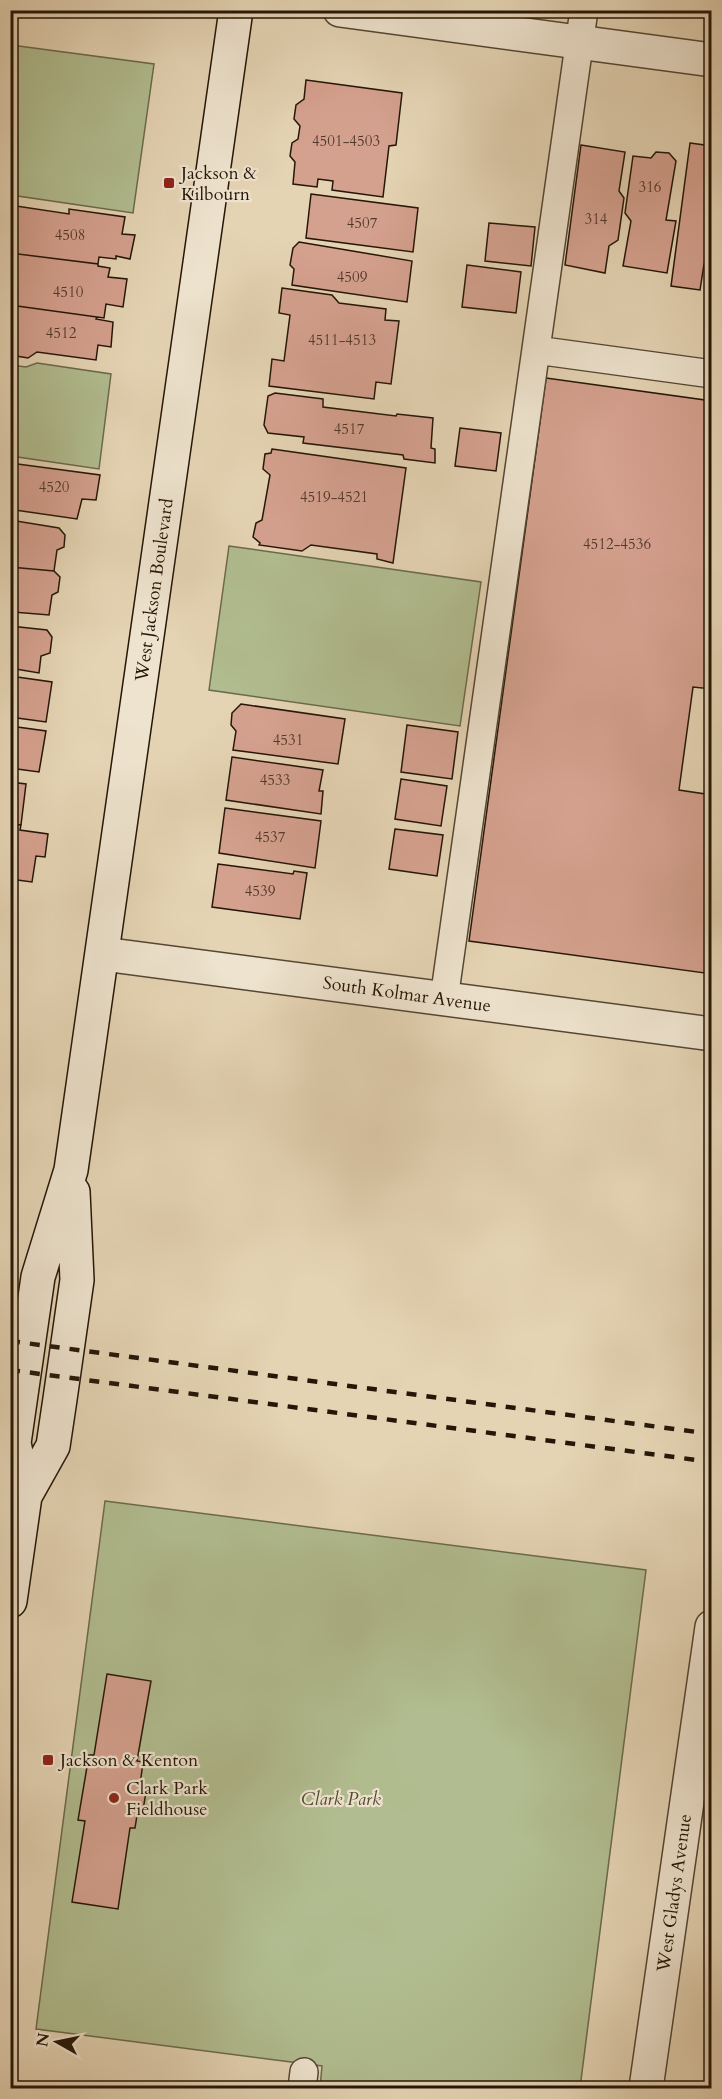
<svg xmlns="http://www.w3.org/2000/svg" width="722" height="2099" viewBox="0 0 722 2099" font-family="Cardo,serif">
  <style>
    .green { fill: #b1bd90; stroke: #6b6a4c; stroke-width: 1.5 }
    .building { fill: #d5a18f; stroke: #251608; stroke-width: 1.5 }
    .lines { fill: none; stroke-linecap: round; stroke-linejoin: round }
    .lane-casing { stroke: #554633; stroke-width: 30 }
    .street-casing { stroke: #554633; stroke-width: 36 }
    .secondary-casing { stroke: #251608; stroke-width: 36 }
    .lane { stroke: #eee3ce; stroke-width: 27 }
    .street { stroke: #eee3ce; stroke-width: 33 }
    .secondary { stroke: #eee3ce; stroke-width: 33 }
    .rail { stroke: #251608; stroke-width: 4.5; stroke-dasharray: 10 10; stroke-linecap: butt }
    .poi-dot { fill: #8f2418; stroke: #eee3ce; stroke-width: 2 }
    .labels { text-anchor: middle; stroke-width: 4.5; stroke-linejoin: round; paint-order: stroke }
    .number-label { font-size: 15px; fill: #51392a }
    .poi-label { font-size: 18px; fill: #251608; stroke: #eee3ce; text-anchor: start }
    .street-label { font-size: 18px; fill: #251608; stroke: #eee3ce }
    .park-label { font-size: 18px; font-style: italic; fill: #4f4831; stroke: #eee3ce }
  </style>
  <rect width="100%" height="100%" fill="#e5d4b4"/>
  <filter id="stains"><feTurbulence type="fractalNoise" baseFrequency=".00333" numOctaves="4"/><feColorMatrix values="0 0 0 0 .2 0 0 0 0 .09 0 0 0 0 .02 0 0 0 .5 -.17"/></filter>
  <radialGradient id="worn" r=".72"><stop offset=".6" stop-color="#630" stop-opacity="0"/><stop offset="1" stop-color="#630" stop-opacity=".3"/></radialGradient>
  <!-- green -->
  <path class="green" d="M11 45 154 64 133 213 11 195Z
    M37 363 111 374 99 469 11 456V365L26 367Z
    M229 546 481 582 460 726 209 690Z
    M105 1501 646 1570 580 2088H320L322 2066 36 2029Z"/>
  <!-- building -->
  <path class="building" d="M306 80 402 93 396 145 389 146 383 197 332 190 333 181 318 179 317 187 293 184 295 162 290 156 292 143 298 139 300 126 294 119 296 105 304 99Z
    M690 143 712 146V265L704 264 700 290 671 286Z
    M581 145 625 152 619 191 624 198 618 240 609 246 605 273 565 265Z
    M656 152 669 153 676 161 666 220 676 221 667 273 623 266 631 221 625 213 633 156 651 158Z
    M311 194 418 208 413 252 306 238Z
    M16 206 69 214V209L125 217 122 234 135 235 130 259 116 256V259L99 257 98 264 10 253V236Z
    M489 223 535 227 531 266 485 261Z
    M299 242 412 261 407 302 292 285 294 269 290 265 293 248Z
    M10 253 98 264V266L110 268 108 277 127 279 123 307 106 304 104 318 10 305Z
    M467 265 521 272 516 313 462 307Z
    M282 288 332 295 339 303 386 309 385 320 399 321 391 384 376 382 374 399 269 386 272 359 284 361 290 315 279 313Z
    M10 305 97 317 96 319 113 322 111 347 98 345 96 360 37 352 28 358 10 355Z
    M546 378 712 401V689L693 687 679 790 712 795V974L469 941Z
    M275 393 323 399V407L396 416 397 414 433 418 431 448 435 449V463L404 459 403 455 303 443 304 437 268 433 264 425 268 396Z
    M460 428 501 433 496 471 455 466Z
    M272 449 406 468 393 563 377 559V554L311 545 302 551 259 545 260 543 253 537 256 523 262 520 270 475 263 469 265 454 271 453Z
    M10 463 100 475 96 500 82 499 77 519 15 510 10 502Z
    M10 520 59 528 65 535 64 547 57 550 54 571 10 567Z
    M10 567 54 571 60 577 58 592 52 595 49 615 13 612 10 613Z
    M10 626 47 630 52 637 50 653 41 656 39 673 10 668Z
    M10 676 52 682 46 722 10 717Z
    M241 704 345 719 338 764 233 750 236 731 231 725 232 713Z
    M407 725 458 732 452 779 401 772Z
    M10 726 46 731 39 772 10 768Z
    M232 757 323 770 319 791H323L321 814 226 800Z
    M401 779 447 786 441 826 395 819Z
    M10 782 26 784 21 825 10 824Z
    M225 808 321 821 315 868 219 853Z
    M10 824 21 825 20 830 48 834 45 857 36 856 32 882 10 879Z
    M395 829 443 835 437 876 389 869Z
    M218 864 293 874 294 871 307 873 300 919 212 907Z
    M10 880 16 881 13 905 10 907Z
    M107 1674 151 1681 137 1761 143 1762 140 1785 147 1786 143 1810 138 1809 135 1828H130L118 1909 72 1902 85 1821 78 1820 89 1755H94Z"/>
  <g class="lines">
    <defs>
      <path id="lane" d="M536 350 712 374
        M444 999 584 10
        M302 2088 304 2072"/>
      <path id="street" d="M340 10 712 60
        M103 954 712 1034
        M646 2088 712 1627"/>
      <path id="secondary" d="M25 1496 53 1446 60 1399 77 1280 73 1192
        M10 1601 25 1496 14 1443 38 1277 71 1170 236 10"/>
    </defs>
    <!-- lane casing -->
    <use href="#lane" class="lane-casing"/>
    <!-- street casing -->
    <use href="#street" class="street-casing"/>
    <!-- secondary casing -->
    <use href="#secondary" class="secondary-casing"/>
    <!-- lane -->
    <use href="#lane" class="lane"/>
    <!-- street -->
    <use href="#street" class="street"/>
    <!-- secondary -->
    <use href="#secondary" class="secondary"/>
    <!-- rail -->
    <path class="rail" d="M10 1341 712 1434
      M10 1370 712 1462"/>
  </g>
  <!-- markers -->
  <g class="poi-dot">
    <rect x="163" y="177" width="12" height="12" rx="3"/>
    <rect x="42" y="1754" width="12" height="12" rx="3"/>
    <circle cx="114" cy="1798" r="6"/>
  </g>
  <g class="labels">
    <!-- number labels -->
    <g class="number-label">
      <text x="346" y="146">4501-4503</text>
      <text x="650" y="192">316</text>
      <text x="596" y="224">314</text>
      <text x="362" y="228">4507</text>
      <text x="70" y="240">4508</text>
      <text x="352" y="282">4509</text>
      <text x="68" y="297">4510</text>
      <text x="61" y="338">4512</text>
      <text x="342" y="345">4511-4513</text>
      <text x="349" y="434">4517</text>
      <text x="54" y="492">4520</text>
      <text x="334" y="502">4519-4521</text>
      <text x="617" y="549">4512-4536</text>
      <text x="288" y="745">4531</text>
      <text x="275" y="785">4533</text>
      <text x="270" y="842">4537</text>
      <text x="260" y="896">4539</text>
    </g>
    <!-- poi labels -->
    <g class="poi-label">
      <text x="181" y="179">Jackson &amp;<tspan x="181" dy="21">Kilbourn</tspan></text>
      <text x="60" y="1766">Jackson &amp; Kenton</text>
      <text x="126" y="1794">Clark Park<tspan x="126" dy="21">Fieldhouse</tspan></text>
    </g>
    <!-- street labels -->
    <g class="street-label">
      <text transform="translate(154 590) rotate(-82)" y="6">West Jackson Boulevard</text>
      <text transform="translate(407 994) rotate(8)" y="6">South Kolmar Avenue</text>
      <text transform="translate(674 1893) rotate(-82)" y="6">West Gladys Avenue</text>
    </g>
    <!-- park labels -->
    <g class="park-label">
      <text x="341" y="1805">Clark Park</text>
    </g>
  </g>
  <!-- margin -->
  <rect width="722" height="2099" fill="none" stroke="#e5d4b4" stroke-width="36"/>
  <rect x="12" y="12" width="698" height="2075" fill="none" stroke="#251608" stroke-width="3"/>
  <rect x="18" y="18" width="686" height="2063" fill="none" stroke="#251608" stroke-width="1.5"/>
  <!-- north arrow -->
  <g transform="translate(57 2042) rotate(279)" stroke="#eee3ce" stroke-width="4.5" paint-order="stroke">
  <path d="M0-4.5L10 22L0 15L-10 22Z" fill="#251608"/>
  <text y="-9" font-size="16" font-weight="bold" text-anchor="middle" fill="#251608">N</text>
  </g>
  <rect width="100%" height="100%" filter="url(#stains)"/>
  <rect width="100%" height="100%" fill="url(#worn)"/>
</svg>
